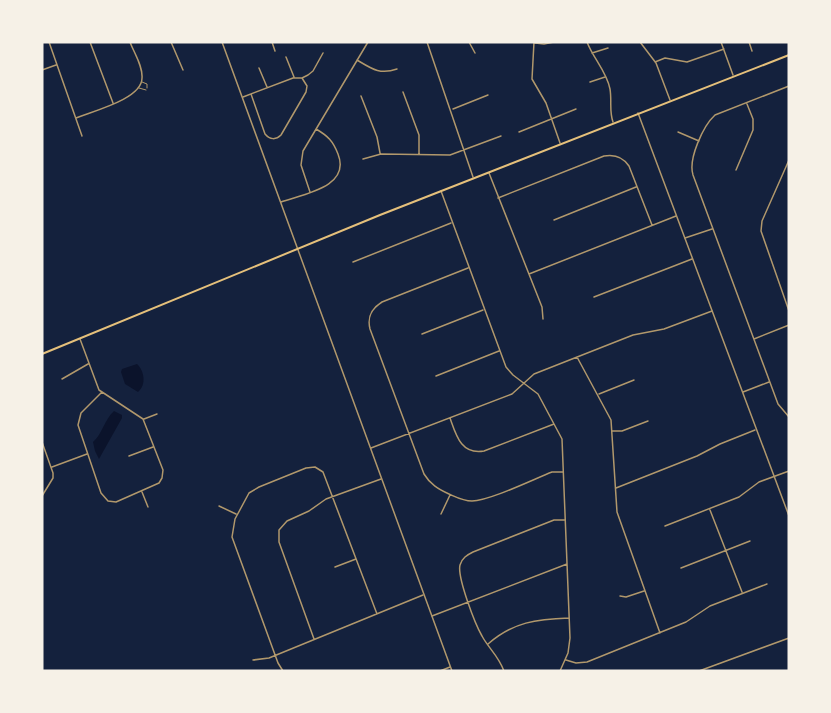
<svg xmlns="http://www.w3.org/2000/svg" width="831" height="713" viewBox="0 0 831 713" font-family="Merriweather,serif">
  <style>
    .water { fill: #0b132b }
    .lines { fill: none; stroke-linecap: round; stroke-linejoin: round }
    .service { stroke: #b1986c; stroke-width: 1 }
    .minor { stroke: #b1986c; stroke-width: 1.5 }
    .tertiary { stroke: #b1986c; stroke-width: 1.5 }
    .secondary { stroke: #e5c07b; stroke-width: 2 }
  </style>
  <rect width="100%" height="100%" fill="#14213d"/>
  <!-- water -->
  <path class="water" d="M137 364C144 370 147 385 138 392L125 384 121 372 122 369Z
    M114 411 122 415V418L99 459 95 451 93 442C103 433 104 420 114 411Z"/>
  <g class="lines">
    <!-- service -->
    <path class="service" d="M142 82 147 84V88
      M139 88 146 90"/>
    <!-- minor -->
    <path class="minor" d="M49 42 82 136
      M90 42 113 103
      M171 42 183 70
      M272 42 275 51
      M427 42 473 177
      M469 42 475 53
      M534 42 532 79 546 103 560 143
      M587 42C593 58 607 72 610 89 612 101 609 111 613 122
      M640 42 656 63 670 100
      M721 42 733 75
      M749 42 752 51
      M789 42V43
      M535 43 544 44 554 42
      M592 53 608 48
      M286 57 294 77
      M357 60C372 69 380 75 397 69
      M655 62 665 58 687 62 724 49
      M259 68 267 87
      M42 70 56 65
      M590 82 605 77
      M789 86 715 115C703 126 688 159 693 175L778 404 789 417
      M403 92 419 135V154
      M251 94 265 134C270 140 276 140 281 135L306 92 307 86 302 78
      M361 96 377 137 380 153
      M243 97 293 78H302L308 75 313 71 323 53
      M453 109 488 95
      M76 118C93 111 142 99 142 78 143 66 134 53 130 42
      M519 132 576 109
      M678 132 699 141
      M363 159 381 154 450 155 501 136
      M789 160 762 221 761 231 789 311
      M736 170 753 130V119L747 104
      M489 173 542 307 543 319
      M441 191 506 367 513 375 538 394 562 439 570 638 568 653 560 671
      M310 192 301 165 303 151 368 42
      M498 198 604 156C615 154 623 157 629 166L652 225
      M281 202C304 194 351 187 338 154 333 141 328 136 316 129
      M554 220 636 187
      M685 238 712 229
      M353 262 451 223
      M468 268 382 302C371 309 367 317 370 329L424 474C430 484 438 489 449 494 456 497 463 501 472 501 489 501 534 479 552 472H563
      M529 274 676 216
      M594 297 692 259
      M422 334 483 310
      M80 339 99 390 143 419 163 470 162 478 159 483 116 502 108 501 101 493 78 425 81 413 102 392
      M754 339 789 325
      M577 357 611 420 617 512 660 633
      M436 376 499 351
      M62 379 88 364
      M743 392 769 382
      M599 394 634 380
      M450 418C456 435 461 455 484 451L554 424
      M144 419 157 414
      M612 431H622L648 421
      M42 442 53 473V478L42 496
      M371 448 512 394 534 374 633 335 664 329 712 311
      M129 456 153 447
      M52 467 87 454
      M616 488 697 456 720 444 755 430
      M142 492 148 507
      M219 506 236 514
      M710 510 742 592
      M441 514 450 495
      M665 526 739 497 759 482 789 471
      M335 567 356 559
      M681 568 750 541
      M620 596 626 597 644 591
      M432 616 567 564
      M314 639 279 542V530L287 521 309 511 326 499 381 479
      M488 644C513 622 537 619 569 618
      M253 660 269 658 423 595
      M566 660 576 663 587 662 686 622 710 606 767 584
      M283 671 278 663 232 537 235 519 249 493 259 487 306 468 315 467 323 472 377 614
      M440 671 450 667
      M504 671C498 655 489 649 482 636 475 624 457 577 460 565 462 558 467 555 473 552L554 520H565
      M699 671 789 638"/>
    <!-- tertiary -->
    <path class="tertiary" d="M222 42 452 671
      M638 113 789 516"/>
    <!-- secondary -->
    <path class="secondary" d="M42 354 380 215 789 55"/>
  </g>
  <!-- border -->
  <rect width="831" height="713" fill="none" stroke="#f6f1e7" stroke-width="87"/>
</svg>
